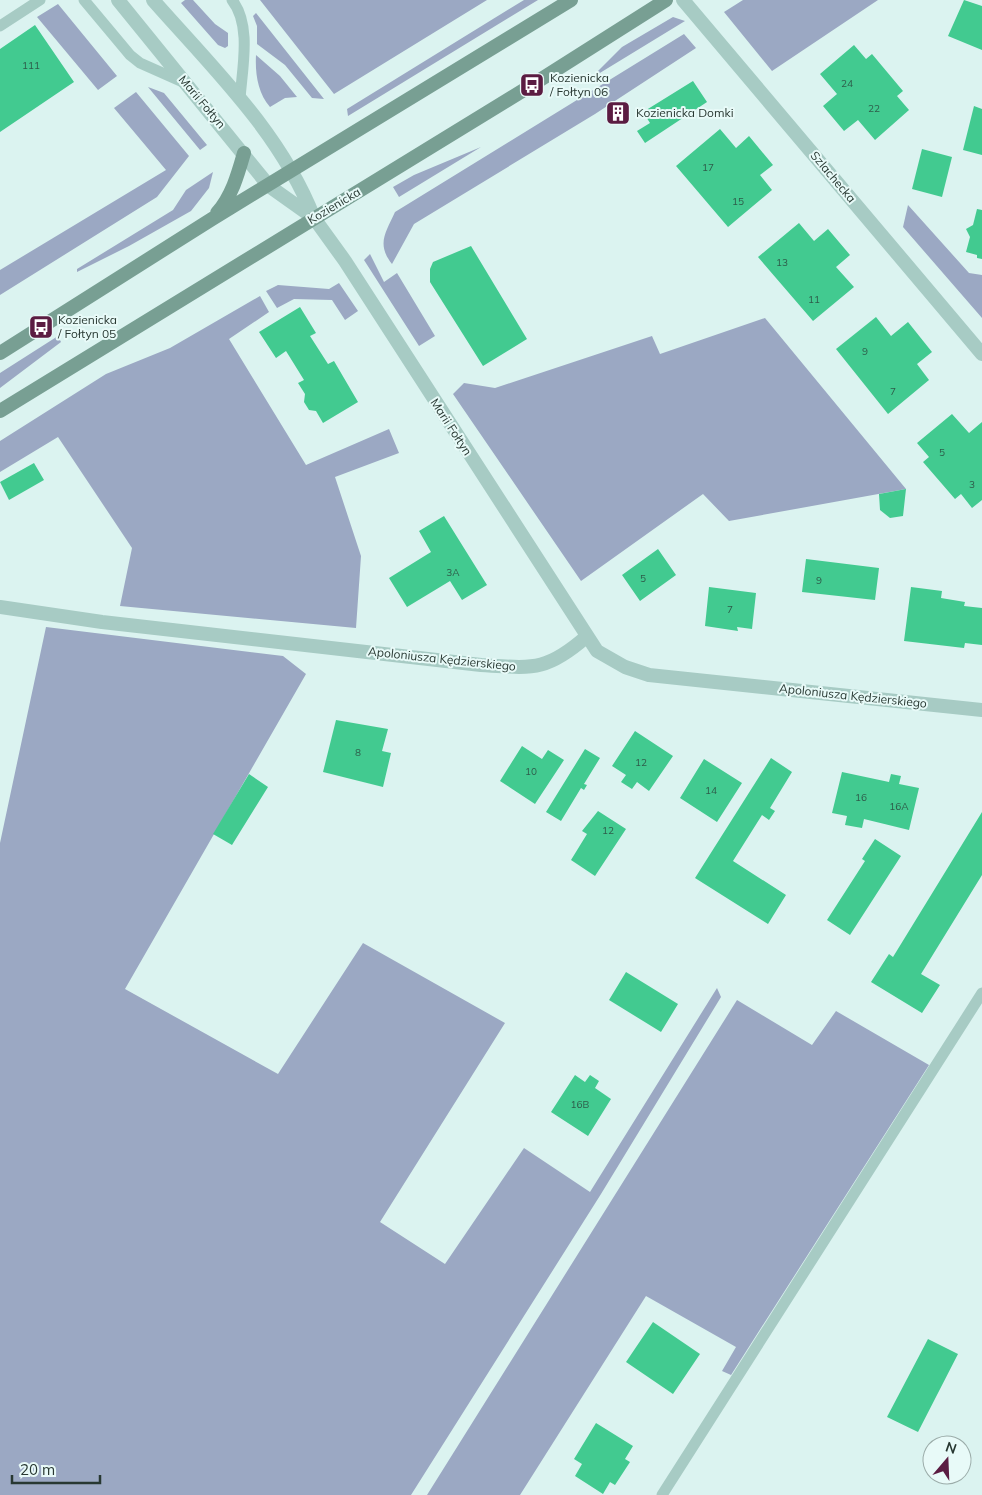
<svg xmlns="http://www.w3.org/2000/svg" width="982" height="1495" viewBox="0 0 982 1495" font-family="Mulish,sans-serif">
  <style>
    .green { fill: #9ba8c3 }
    .building { fill: #42ca90 }
    .lines { fill: none; stroke-linecap: round; stroke-linejoin: round }
    .service { stroke: #a7cbc4; stroke-width: 11 }
    .minor { stroke: #a7cbc4; stroke-width: 14 }
    .tertiary { stroke: #a7cbc4; stroke-width: 14 }
    .secondary { stroke: #789f93; stroke-width: 14 }
    .labels { text-anchor: middle; stroke-width: 4; stroke-linejoin: round; paint-order: stroke }
    .number-label { font-size: 10px; fill: #2e5c4a }
    .poi-label { font-size: 12px; fill: #283832; stroke: #e8faf8; text-anchor: start }
    .street-label { font-size: 12px; fill: #283832; stroke: #e8faf8 }
  </style>
  <rect width="100%" height="100%" fill="#dbf3f0"/>
  <!-- green -->
  <path class="green" d="M185 0H193L215 24 228 33V46L225 48 218 45 181 3Z
    M260 0H487L334 94Z
    M524 0H538L348 116 347 109Z
    M743 0H878L772 71 724 12Z
    M58 4 117 76 98 90 37 17Z
    M256 13 324 99 312 98 285 65 257 44V26L253 16Z
    M673 17 685 21 590 79 622 47Z
    M684 34 696 48 595 114 414 224 392 264C376 244 386 232 395 212Z
    M256 55 280 76 297 97 285 98 270 107C258 93 255 74 256 55Z
    M148 87 164 93 207 145 200 150Z
    M136 92 189 156 157 197 0 295V270L166 170 114 108Z
    M481 147 399 197 393 187 414 175Z
    M213 172 209 188 191 211 129 246 77 272V269L173 210 186 190Z
    M908 205 969 273 982 275V318L903 227Z
    M370 254 384 282 397 273 435 336 419 346 364 260Z
    M339 283 358 311 345 320 332 300 294 299 277 308 266 291 278 285 329 289Z
    M260 296 269 312 229 339 306 465 389 429 399 453 335 477 361 556 356 628 120 606 132 548 58 437 0 472V441L106 374 170 348Z
    M765 318 906 489 729 521 703 494 581 581 453 394 464 383 495 388 652 336 660 354Z
    M58 336 61 342 0 388V373Z
    M46 627 283 656 306 674 125 989 278 1074 363 943 505 1023 380 1222 445 1264 524 1148 590 1192 717 988 721 997 601 1194 411 1495H0V843Z
    M737 1000 812 1045 836 1011 929 1065 731 1375 722 1371 736 1347 646 1296 520 1495H427Z"/>
  <!-- building -->
  <path class="building" d="M964 0 982 6V50L948 36Z
    M35 25 74 82 0 132V49Z
    M854 45 866 59 872 54 903 91 897 96 909 110 875 140 858 120 844 131 823 106 837 94 820 74Z
    M693 81 707 102 645 143 637 131 650 123 643 112Z
    M618 101 630 117 619 125 607 108Z
    M974 106 982 109V155L963 150Z
    M720 129 736 148 749 136 773 165 760 175 772 190 728 227 676 166Z
    M922 149 952 157 942 197 912 189Z
    M977 209 982 210V259L977 258V255L966 252 970 237 966 229 973 225Z
    M799 223 814 241 828 229 850 255 836 267 854 287 813 321 758 257Z
    M471 246 527 339 483 366 430 282V269L433 262Z
    M300 307 316 333 310 336 328 364 334 361 358 402 323 423 316 411 309 410 304 402 305 394 298 383 304 380 286 351 276 358 259 332Z
    M876 317 891 336 908 322 932 352 917 364 929 380 888 414 836 349Z
    M952 414 969 433 982 422V500L972 508 961 494 955 499 923 462 929 457 917 443Z
    M34 463 44 480 9 500 0 482Z
    M906 489 903 516 890 518 880 510 879 494Z
    M444 516 487 585 462 600 450 581 407 607 389 578 431 552 419 531Z
    M658 549 676 575 640 601 622 575Z
    M806 559 879 568 875 600 802 592Z
    M709 587 756 593 752 629 737 627 738 631 705 626Z
    M911 587 942 591 941 598 965 602 964 606 982 608V645L965 643 964 648 904 641Z
    M336 720 388 729 382 751 391 753 383 787 323 772Z
    M635 731 673 756 649 791 637 782 632 789 621 782 626 775 612 766Z
    M522 746 542 759 548 750 564 760 535 804 500 781Z
    M585 749 600 758 584 784 587 785 584 790 581 788 561 821 546 812Z
    M771 758 792 772 770 808 775 811 769 820 762 815 733 861 786 895 768 924 695 878Z
    M704 759 742 783 717 822 680 798Z
    M842 772 889 782 891 774 901 776 899 784 919 788 909 830 864 819 862 828 845 825 847 816 832 813Z
    M249 774 268 787 232 845 213 834Z
    M598 811 626 829 595 876 571 860 587 834 582 831Z
    M982 812V875L921 974 940 985 922 1013 871 982 889 954 893 957Z
    M875 839 901 856 850 935 827 920 865 861 862 859Z
    M626 972 678 1004 661 1032 609 1000Z
    M575 1075 585 1082 590 1075 599 1081 595 1088 611 1099 588 1136 551 1112Z
    M653 1322 700 1354 673 1394 626 1362Z
    M928 1339 958 1354 918 1432 887 1417Z
    M596 1423 633 1446 625 1459 630 1462 615 1485 610 1482 603 1494 575 1476 582 1464 574 1459Z"/>
  <g class="lines">
    <!-- service -->
    <path class="service" d="M84 0 130 55 140 63 185 83
      M232 0C252 25 242 69 240 99
      M0 26 40 0
      M662 1495 982 993"/>
    <!-- minor -->
    <path class="minor" d="M683 0 982 354
      M314 218 345 261 597 651 625 667 649 675 982 710
      M0 607 102 622 481 665C532 668 546 672 586 637"/>
    <!-- tertiary -->
    <path class="tertiary" d="M118 0 269 186 314 218
      M153 0C212 67 281 133 314 218"/>
    <!-- secondary -->
    <path class="secondary" d="M217 213C232 196 238 174 244 153
      M0 353 212 219 571 0
      M0 411 532 85 666 0"/>
  </g>
  <!-- icons -->
  <defs>
    <symbol id="bus-square" viewBox="-11 -11 22 22"><rect x="-9" y="-9" width="18" height="18" rx="4" fill="#5b1c42" stroke="#e8faf8"/><path d="M-5-6H5V4H4V6H2V4H-2V6H-4V4H-5ZM-3.5-4V0h7V-4ZM-3.5 1.2v1.5H-2V1.2ZM2 1.2v1.5H3.5V1.2Z" fill="#fff"/></symbol>
    <symbol id="building-square" viewBox="-11 -11 22 22"><rect x="-9" y="-9" width="18" height="18" rx="4" fill="#5b1c42" stroke="#e8faf8"/><path d="M-4-6H4V6H1V3H-1V6H-4ZM-2.5-4.3h1.7v1.8h-1.7ZM.8-4.3h1.7v1.8H.8ZM-2.5-1h1.7V.8h-1.7ZM.8-1h1.7V.8H.8Z" fill="#fff"/></symbol>
  </defs>
  <g fill-rule="evenodd">
    <use href="#bus-square" x="518" y="71" width="28" height="28"/>
    <use href="#building-square" x="604" y="99" width="28" height="28"/>
    <use href="#bus-square" x="27" y="313" width="28" height="28"/>
  </g>
  <g class="labels">
    <!-- number labels -->
    <g class="number-label">
      <text x="31" y="69">111</text>
      <text x="847" y="87">24</text>
      <text x="874" y="112">22</text>
      <text x="708" y="171">17</text>
      <text x="738" y="205">15</text>
      <text x="782" y="266">13</text>
      <text x="814" y="303">11</text>
      <text x="865" y="355">9</text>
      <text x="893" y="395">7</text>
      <text x="942" y="456">5</text>
      <text x="972" y="488">3</text>
      <text x="453" y="576">3A</text>
      <text x="643" y="582">5</text>
      <text x="819" y="584">9</text>
      <text x="730" y="613">7</text>
      <text x="358" y="756">8</text>
      <text x="641" y="766">12</text>
      <text x="531" y="775">10</text>
      <text x="711" y="794">14</text>
      <text x="861" y="801">16</text>
      <text x="899" y="810">16A</text>
      <text x="608" y="834">12</text>
      <text x="580" y="1108">16B</text>
    </g>
    <!-- poi labels -->
    <g class="poi-label">
      <text x="550" y="82">Kozienicka<tspan x="550" dy="14">/ Fołtyn 06</tspan></text>
      <text x="636" y="117">Kozienicka Domki</text>
      <text x="58" y="324">Kozienicka<tspan x="58" dy="14">/ Fołtyn 05</tspan></text>
    </g>
    <!-- street labels -->
    <g class="street-label">
      <text transform="translate(202 102) rotate(50)" y="4">Marii Fołtyn</text>
      <text transform="translate(833 177) rotate(50)" y="4">Szlachecka</text>
      <text transform="translate(334 206) rotate(-31)" y="4">Kozienicka</text>
      <text transform="translate(451 427) rotate(57)" y="4">Marii Fołtyn</text>
      <text transform="translate(442 659) rotate(6)" y="4">Apoloniusza Kędzierskiego</text>
      <text transform="translate(853 696) rotate(6)" y="4">Apoloniusza Kędzierskiego</text>
    </g>
  </g>
  <!-- north arrow -->
  <g transform="translate(947 1460) rotate(19)"><circle r="24" fill="#e8faf8" stroke="#9baca9"/>
  <path d="M0-4L9 19L0 12L-9 19Z" fill="#5b1c42"/>
  <text y="-8" font-size="14" font-weight="bold" text-anchor="middle" fill="#283832">N</text>
  </g>
  <!-- scale -->
  <path d="M12 1475v8h88v-8" fill="none" stroke="#283832" stroke-width="2.5"/>
  <text x="20" y="1475" font-size="15" fill="#283832" stroke="#e8faf8" stroke-width="4" paint-order="stroke">20 m</text>
</svg>
